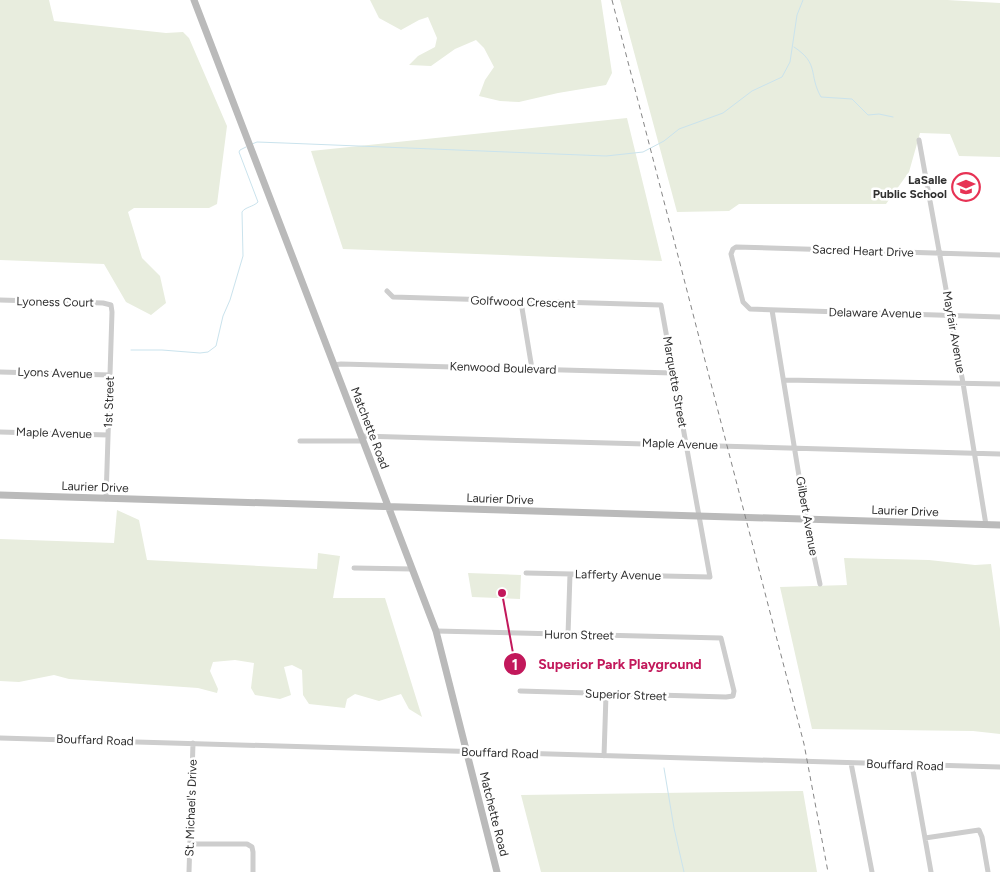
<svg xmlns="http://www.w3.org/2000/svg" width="1000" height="872" viewBox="0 0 1000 872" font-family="Figtree,sans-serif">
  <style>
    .green { fill: #e8edde }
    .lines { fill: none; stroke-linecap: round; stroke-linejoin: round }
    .stream { stroke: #cae3ed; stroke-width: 1 }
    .street { stroke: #cdcdcd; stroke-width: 5 }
    .secondary { stroke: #bababa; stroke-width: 7 }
    .rail { stroke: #858585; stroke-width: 1; stroke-dasharray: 5 4; stroke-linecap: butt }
    .labels { text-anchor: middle; stroke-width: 5; stroke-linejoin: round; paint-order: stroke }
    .poi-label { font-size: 12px; font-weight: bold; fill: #303030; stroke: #fff; text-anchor: end }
    .street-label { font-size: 12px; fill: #303030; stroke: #fff }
    .leader { fill: none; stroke: #c2185b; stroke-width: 2 }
    .callout-dot { fill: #c2185b; stroke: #fff; stroke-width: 2 }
    .mark-label { font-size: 15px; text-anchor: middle; font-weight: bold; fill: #fff }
    .callout-label { font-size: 14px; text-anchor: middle; font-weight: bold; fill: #c2185b; stroke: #fff; stroke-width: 5; stroke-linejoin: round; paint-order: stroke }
  </style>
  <rect width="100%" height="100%" fill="#fff"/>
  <!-- green -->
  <path class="green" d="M0 0H49L54 21 166 33 183 32 189 38 227 126 217 204 209 208H134L128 212 142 258 160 276 166 303 151 315 126 302 104 264 0 260Z
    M370 0H601L612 73 606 85 558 93 519 102 500 101 479 96 485 80 494 67 484 48 476 40 455 49 431 66 409 65 418 56 435 47 437 38 428 17 419 20 401 30 379 18Z
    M620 0H947L1000 3V157L959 156 950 134 920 133 909 172 886 204H739L729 211 677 212Z
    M627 118 662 261 343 249 311 151Z
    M117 510 139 520 147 560 317 569 318 553 340 556 333 598H385L422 717 409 709 401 694 379 701 355 694 347 699 345 708 309 704 303 695 302 670 292 665 284 667 291 695 280 699 255 695 251 688 254 663 235 660 213 662 210 671 218 689 217 693 198 688 69 679 54 675 19 682 0 681V539L114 543Z
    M844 558 929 560 975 565 991 564 1000 629V734L973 731 812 729 780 587 847 585Z
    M468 573 521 575 520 599 472 597Z
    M803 791 817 872H541L521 795Z"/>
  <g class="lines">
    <!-- stream -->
    <path class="stream" d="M794 47C820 64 808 74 821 97L852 99 868 115 879 114 893 117
      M252 144 257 142 284 143 606 156 643 152 664 141 679 129 723 113 752 91 782 77 790 62 797 15 803 0
      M131 350H162L200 353 208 352 216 346 223 316 230 300 243 256 242 212C245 207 253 207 258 202L239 152 240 150 246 147
      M664 768 674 828 684 872"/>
    <!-- street -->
    <path class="street" d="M919 140 963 383 986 525
      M1000 255 736 247 733 249 731 254 743 302 750 309 1000 317
      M387 291 393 297 661 305 710 577 526 573
      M0 300 103 303 111 305 112 312 106 499
      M521 302 532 369
      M772 310 806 519 820 584
      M334 365 341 364 673 373
      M0 372 110 375
      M784 380 1000 384
      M0 432 108 435
      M361 436 1000 454
      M300 441H363
      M354 568 412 569
      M436 631 721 638 734 691 733 696 726 697 520 691
      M568 635 570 574
      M0 738 1000 767
      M604 756 606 695
      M851 763 872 872
      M912 765 931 872
      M925 838 979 830 982 837 988 872
      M190 844H247L252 847 253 852V872
      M189 872 193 743"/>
    <!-- secondary -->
    <path class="secondary" d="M194 0 436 631 497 872
      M0 495 1000 525"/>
    <!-- rail -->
    <path class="rail" d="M612 0 804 744 828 872"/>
  </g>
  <!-- icons -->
  <defs>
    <symbol id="school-ring" viewBox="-11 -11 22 22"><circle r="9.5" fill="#fff" stroke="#e73254" stroke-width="1.5"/><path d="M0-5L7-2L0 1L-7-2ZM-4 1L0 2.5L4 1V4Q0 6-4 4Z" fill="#e73254"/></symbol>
  </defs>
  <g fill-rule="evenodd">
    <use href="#school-ring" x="950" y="171" width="32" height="32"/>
  </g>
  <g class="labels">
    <!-- poi labels -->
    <g class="poi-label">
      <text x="947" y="184">LaSalle<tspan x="947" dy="14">Public School</tspan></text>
    </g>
    <!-- street labels -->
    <g class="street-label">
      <text transform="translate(863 251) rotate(2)" y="4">Sacred Heart Drive</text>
      <text transform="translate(55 302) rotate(1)" y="4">Lyoness Court</text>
      <text transform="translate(523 302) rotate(2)" y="4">Golfwood Crescent</text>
      <text transform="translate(875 313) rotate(1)" y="4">Delaware Avenue</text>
      <text transform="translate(954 332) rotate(80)" y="4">Mayfair Avenue</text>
      <text transform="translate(503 368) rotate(2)" y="4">Kenwood Boulevard</text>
      <text transform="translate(55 373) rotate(2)" y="4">Lyons Avenue</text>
      <text transform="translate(675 382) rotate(80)" y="4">Marquette Street</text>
      <text transform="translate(109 402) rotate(-88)" y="4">1st Street</text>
      <text transform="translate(370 428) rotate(69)" y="4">Matchette Road</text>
      <text transform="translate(54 433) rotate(2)" y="4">Maple Avenue</text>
      <text transform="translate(680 444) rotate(2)" y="4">Maple Avenue</text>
      <text transform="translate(95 487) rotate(2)" y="4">Laurier Drive</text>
      <text transform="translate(500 499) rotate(2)" y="4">Laurier Drive</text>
      <text transform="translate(905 511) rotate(2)" y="4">Laurier Drive</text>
      <text transform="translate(807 516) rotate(80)" y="4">Gilbert Avenue</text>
      <text transform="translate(618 575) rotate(1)" y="4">Lafferty Avenue</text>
      <text transform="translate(579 635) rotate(1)" y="4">Huron Street</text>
      <text transform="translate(626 695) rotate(2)" y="4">Superior Street</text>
      <text transform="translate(95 740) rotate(2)" y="4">Bouffard Road</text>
      <text transform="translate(500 753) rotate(2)" y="4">Bouffard Road</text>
      <text transform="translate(905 765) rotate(2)" y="4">Bouffard Road</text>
      <text transform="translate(191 808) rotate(-88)" y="4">St. Michael's Drive</text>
      <text transform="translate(494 814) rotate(76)" y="4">Matchette Road</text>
    </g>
  </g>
  <!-- callouts -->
  <path class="leader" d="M502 593L515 664"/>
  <g class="callout-dot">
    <circle cx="502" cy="593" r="5"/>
    <circle cx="515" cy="664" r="12"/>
  </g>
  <g class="mark-label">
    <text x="515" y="670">1</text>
  </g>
  <g class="callout-label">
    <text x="620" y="669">Superior Park Playground</text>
  </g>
</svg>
